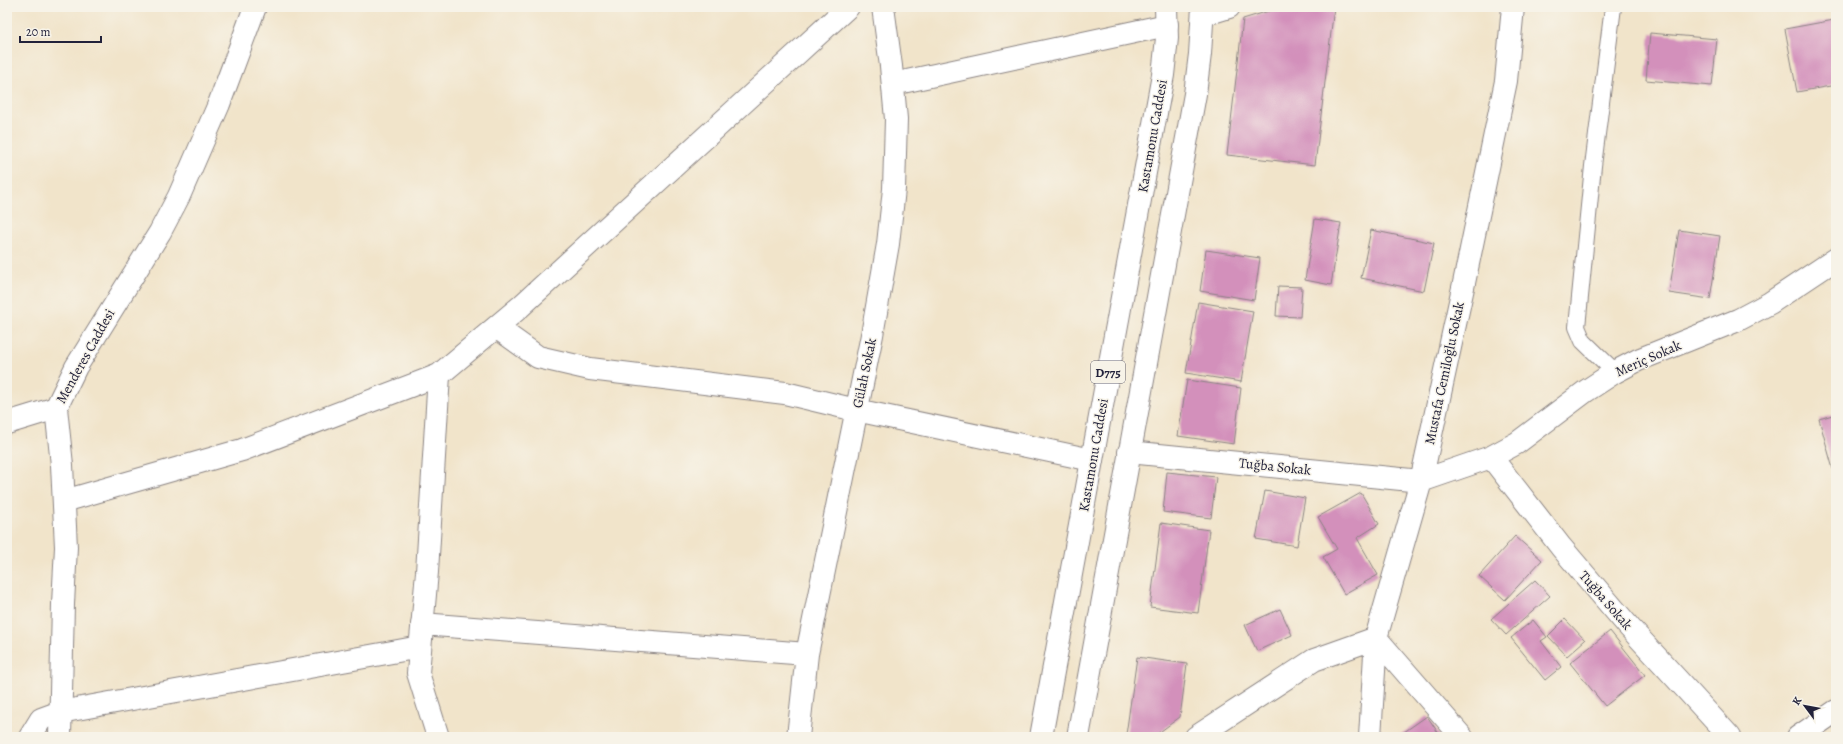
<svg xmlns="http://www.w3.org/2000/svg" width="1843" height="744" viewBox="0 0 1843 744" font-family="Alegreya,serif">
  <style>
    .building { fill: #d390bb }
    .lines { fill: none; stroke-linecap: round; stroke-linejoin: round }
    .lane-casing { stroke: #8a8382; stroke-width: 18 }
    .street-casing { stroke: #8a8382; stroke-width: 24 }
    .secondary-casing { stroke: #8a8382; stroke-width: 24 }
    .primary-casing { stroke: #8a8382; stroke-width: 24 }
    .lane { stroke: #fff; stroke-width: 16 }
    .street { stroke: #fff; stroke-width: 22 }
    .secondary { stroke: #fff; stroke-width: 22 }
    .primary { stroke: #fff; stroke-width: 22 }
    .labels { text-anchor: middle; stroke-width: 3; stroke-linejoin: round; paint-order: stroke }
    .shield { fill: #f7f3e8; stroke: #62616f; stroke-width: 1 }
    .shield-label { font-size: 13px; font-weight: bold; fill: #22223b }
    .street-label { font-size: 14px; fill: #22223b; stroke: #f7f3e8 }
  </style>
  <rect width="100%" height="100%" fill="#f7f3e8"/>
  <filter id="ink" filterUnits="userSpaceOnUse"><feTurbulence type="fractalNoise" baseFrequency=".025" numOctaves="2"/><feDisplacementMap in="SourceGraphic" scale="8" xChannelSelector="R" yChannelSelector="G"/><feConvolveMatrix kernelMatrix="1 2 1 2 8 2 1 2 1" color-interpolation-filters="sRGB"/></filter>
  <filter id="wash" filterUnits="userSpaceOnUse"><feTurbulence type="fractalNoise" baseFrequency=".012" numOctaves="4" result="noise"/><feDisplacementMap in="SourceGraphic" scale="16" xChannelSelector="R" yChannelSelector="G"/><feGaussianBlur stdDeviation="0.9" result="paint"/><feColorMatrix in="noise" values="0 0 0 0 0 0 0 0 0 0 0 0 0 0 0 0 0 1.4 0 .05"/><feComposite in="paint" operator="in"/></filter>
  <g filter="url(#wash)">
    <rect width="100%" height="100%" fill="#f1e4ca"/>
    <g id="blocks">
      <!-- building -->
      <path class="building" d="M1282 7H1334L1315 165 1227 155 1243 19Z
        M1834 20 1836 28V85L1797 92 1785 29Z
        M1650 33 1717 39 1712 86 1646 80Z
        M1315 219 1341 223 1331 285 1305 280Z
        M1371 230 1434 243 1424 291 1361 278Z
        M1679 230 1720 236 1710 299 1669 293Z
        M1206 250 1260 258 1254 300 1200 291Z
        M1278 286 1302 287 1300 317 1276 316Z
        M1198 302 1253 311 1241 382 1186 373Z
        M1187 380 1241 388 1234 444 1178 436Z
        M1836 414V468L1833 469 1819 419Z
        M1167 472 1216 477 1211 518 1163 512Z
        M1265 491 1305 498 1297 546 1256 539Z
        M1361 493 1379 524 1357 538 1378 575 1344 594 1323 557 1337 549 1318 517Z
        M1161 523 1209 530 1198 613 1150 607Z
        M1515 536 1542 560 1505 600 1479 576Z
        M1535 580 1550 596 1506 635 1491 619Z
        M1280 609 1292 635 1257 651 1245 625Z
        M1565 619 1585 640 1567 656 1548 636Z
        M1533 620 1547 637 1541 641 1561 667 1545 680 1511 638Z
        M1610 631 1645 675 1605 706 1570 663Z
        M1137 657 1187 664 1180 717 1153 737 1126 735Z
        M1427 716 1441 737H1397Z"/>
    </g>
  </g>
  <g filter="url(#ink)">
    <use href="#blocks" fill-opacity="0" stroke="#8a8382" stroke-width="1"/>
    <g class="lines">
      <defs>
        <path id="lane" d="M1613 7 1593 166 1577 327 1583 341 1615 372"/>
        <path id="street" d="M1203 15 1229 7
          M893 84 1167 25
          M496 327 538 357 590 369 785 393 856 410 1092 460
          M7 423 56 408
          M1129 452 1421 481 1491 457 1517 443 1586 391 1615 372 1638 360 1738 320 1770 303 1836 259
          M1491 457 1561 547 1630 628 1730 737
          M64 501 242 450 439 375 520 307 848 7
          M422 624 807 654
          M30 737 41 719 60 712 420 647
          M438 737 418 673 427 572 439 375
          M798 737 807 654 872 335 888 244 894 189 896 119 891 66 883 7
          M1196 737 1314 660 1376 638 1462 737
          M1370 737 1376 638 1421 481 1464 283 1506 81 1513 7
          M1798 737 1836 711"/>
        <path id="secondary" d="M60 737 63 604 66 547 62 465 56 408 76 367 160 232 179 196 219 104 255 7"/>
        <path id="primary" d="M1041 737 1163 75 1167 38 1166 7
          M1078 737 1195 94 1200 54 1203 7"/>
      </defs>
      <!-- lane casing -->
      <use href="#lane" class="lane-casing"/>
      <!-- street casing -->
      <use href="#street" class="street-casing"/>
      <!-- secondary casing -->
      <use href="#secondary" class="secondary-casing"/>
      <!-- primary casing -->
      <use href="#primary" class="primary-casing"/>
      <!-- lane -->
      <use href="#lane" class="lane"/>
      <!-- street -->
      <use href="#street" class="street"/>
      <!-- secondary -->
      <use href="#secondary" class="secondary"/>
      <!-- primary -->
      <use href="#primary" class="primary"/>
    </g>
  </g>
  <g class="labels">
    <!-- shield labels -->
    <rect class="shield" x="1091" y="361" width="34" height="22" rx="3"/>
    <g class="shield-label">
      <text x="1108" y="377">D775</text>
    </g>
    <!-- street labels -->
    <g class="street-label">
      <text transform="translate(1152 136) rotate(-80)" y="5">Kastamonu Caddesi</text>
      <text transform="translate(85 356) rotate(-61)" y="5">Menderes Caddesi</text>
      <text transform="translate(1648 358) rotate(-24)" y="5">Meriç Sokak</text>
      <text transform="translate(864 373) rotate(-78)" y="5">Gülah Sokak</text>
      <text transform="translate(1444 373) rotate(-78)" y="5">Mustafa Cemiloğlu Sokak</text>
      <text transform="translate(1093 455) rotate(-80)" y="5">Kastamonu Caddesi</text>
      <text transform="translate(1275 466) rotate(6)" y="5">Tuğba Sokak</text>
      <text transform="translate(1606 600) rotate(49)" y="5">Tuğba Sokak</text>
    </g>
  </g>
  <!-- margin -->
  <rect width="1843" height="744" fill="none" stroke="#f7f3e8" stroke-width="24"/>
  <!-- north arrow -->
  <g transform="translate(1805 706) rotate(302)" stroke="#f7f3e8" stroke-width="3" paint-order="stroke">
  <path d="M0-3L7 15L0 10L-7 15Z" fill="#22223b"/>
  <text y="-6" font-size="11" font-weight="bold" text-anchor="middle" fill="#22223b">K</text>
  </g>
  <!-- scale -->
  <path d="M20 36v6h81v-6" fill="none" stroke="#22223b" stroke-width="2"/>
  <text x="26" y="36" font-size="12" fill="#22223b" stroke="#f7f3e8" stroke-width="3" paint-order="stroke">20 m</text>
</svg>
